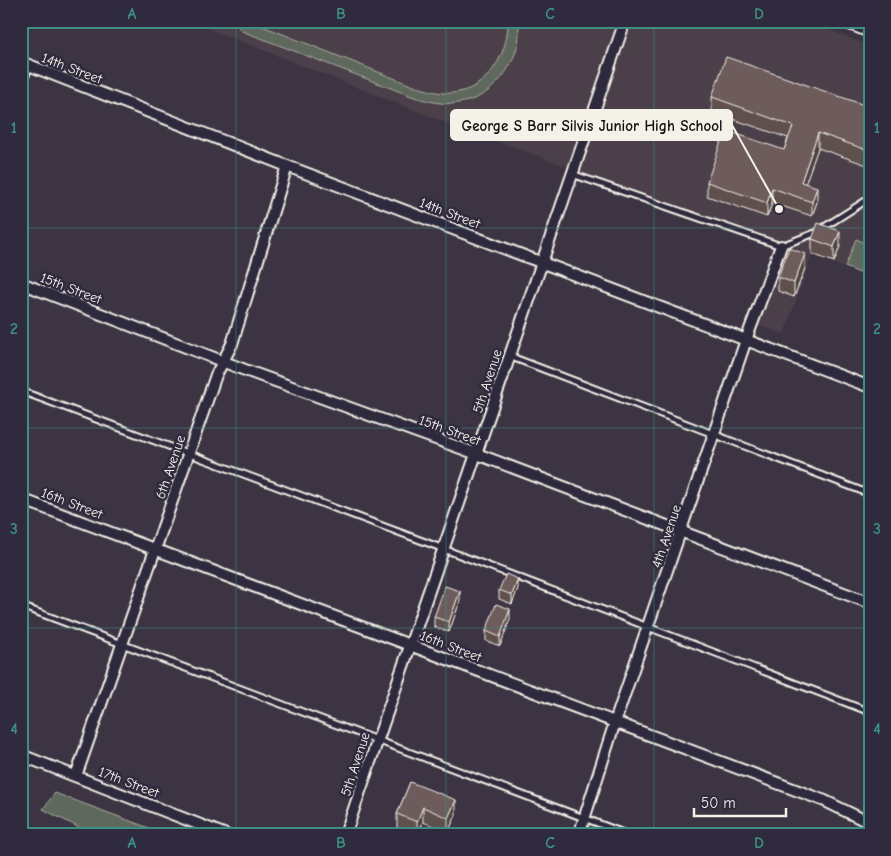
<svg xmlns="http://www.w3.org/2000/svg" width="891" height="856" viewBox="0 0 891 856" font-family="'Comic Neue',sans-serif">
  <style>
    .built { fill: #4b404a }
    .green { fill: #5f685c; stroke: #aaaca2 }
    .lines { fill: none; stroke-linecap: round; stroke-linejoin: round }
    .service-casing { stroke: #f4f1e8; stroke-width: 9 }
    .minor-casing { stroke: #f4f1e8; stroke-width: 14 }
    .trunk-casing { stroke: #f4f1e8; stroke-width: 20 }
    .service { stroke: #2f2a3d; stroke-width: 5 }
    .minor { stroke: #2f2a3d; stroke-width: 10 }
    .trunk { stroke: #2f2a3d; stroke-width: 16 }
    .wall { fill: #5f4f4e; stroke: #f4f1e8 }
    .shaded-wall { fill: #4d4040; stroke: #f4f1e8 }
    .building { fill: #6e5c5b; stroke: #f4f1e8 }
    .grid { fill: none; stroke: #3d8f86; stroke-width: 1; stroke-opacity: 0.55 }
    .labels { text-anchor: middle; stroke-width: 5; stroke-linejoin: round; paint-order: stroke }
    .street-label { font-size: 14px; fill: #f4f1e8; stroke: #2f2a3d }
    .leader { fill: none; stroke: #f4f1e8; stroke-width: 2 }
    .callout-dot { fill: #f4f1e8; stroke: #2f2a3d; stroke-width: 2 }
    .callout { fill: #f4f1e8; stroke: #f4f1e8; stroke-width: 2 }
    .callout-label { font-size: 15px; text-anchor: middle; font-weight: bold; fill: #111 }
    .neatline { fill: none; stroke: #3d8f86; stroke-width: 2 }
    .grid-label { font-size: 16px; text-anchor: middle; font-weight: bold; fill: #3d8f86 }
  </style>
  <rect width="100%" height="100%" fill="#3c3443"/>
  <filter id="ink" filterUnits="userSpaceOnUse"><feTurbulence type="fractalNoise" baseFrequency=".02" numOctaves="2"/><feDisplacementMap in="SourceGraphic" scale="10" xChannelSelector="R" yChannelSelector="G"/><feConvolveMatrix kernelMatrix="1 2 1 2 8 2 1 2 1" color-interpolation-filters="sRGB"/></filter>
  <g filter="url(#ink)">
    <!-- built -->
    <path class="built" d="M190 21H806L870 46V278L812 255 784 334 758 325 786 243 590 175 426 115Z"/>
    <!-- green -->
    <path class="green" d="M233 21H250L416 87C425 89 434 92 443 93 484 96 508 58 508 21H518C525 54 497 96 464 102 447 106 431 102 414 97L242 31Z
      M856 239 870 245V277L845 267Z
      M55 793 168 835H93L43 809Z"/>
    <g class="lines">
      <defs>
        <path id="service" d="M572 174 781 246 815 233 870 198
          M509 356 870 494
          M21 391 444 549 870 712
          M21 606 629 835"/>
        <path id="minor" d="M842 21 870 32
          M21 62 287 166 870 387
          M21 82 27 65
          M21 283 245 370 477 454 870 603
          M21 499 825 801 870 823
          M21 755 226 835
          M76 776 216 375 232 344 287 166
          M345 835 625 21
          M579 835 615 722 746 340 781 246"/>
        <path id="trunk" d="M21 832 26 835"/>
      </defs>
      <!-- service casing -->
      <use href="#service" class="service-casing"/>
      <!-- minor casing -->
      <use href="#minor" class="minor-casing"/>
      <!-- trunk casing -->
      <use href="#trunk" class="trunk-casing"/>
      <!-- service -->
      <use href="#service" class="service"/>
      <!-- minor -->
      <use href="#minor" class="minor"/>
      <!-- trunk -->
      <use href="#trunk" class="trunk"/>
    </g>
    <!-- wall -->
    <path class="wall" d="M712 97 870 107V166L818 148 805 183 817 202 812 216 772 203 767 217 707 196V182L784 150 788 138 712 112Z
      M812 239 840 246 834 262 812 254Z
      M805 268 794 297 778 291V277Z
      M518 588 512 604 499 599V590Z
      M460 601 449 632 434 627V617Z
      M510 619 500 646 486 641V631Z
      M410 782 456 815 448 832 423 822 418 835H413L397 828V814Z"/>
    <!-- shaded-wall -->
    <path class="shaded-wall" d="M818 133V148L801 196V182Z
      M817 187V202L812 216V202Z
      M772 188V203L767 217V203Z
      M840 231V246L834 262V247Z
      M805 254V268L794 297V283Z
      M518 579V588L512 604V595Z
      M460 591V601L449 632V622Z
      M510 609V619L500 646V637Z
      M456 800V815L448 832V818Z
      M423 807V822L417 835V822Z"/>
    <!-- building -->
    <path class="building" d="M726 57 870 107V151L818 133 801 182 817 187 812 202 772 188 767 203 707 182 725 130 784 150 793 126 712 97Z
      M818 223 840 231 834 247 812 239Z
      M789 248 805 254 794 283 778 277Z
      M506 574 518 579 512 595 499 590Z
      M445 586 460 591 449 622 434 617Z
      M496 604 510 609 500 637 486 631Z
      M410 782 456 800 448 818 423 807 417 822 397 814Z"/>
  </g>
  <!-- grid -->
  <path class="grid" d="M236 21V835M446 21V835M654 21V835M21 228H870M21 428H870M21 628H870"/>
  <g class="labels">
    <!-- street labels -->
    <g class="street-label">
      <text transform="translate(72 68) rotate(21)" y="5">14th Street</text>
      <text transform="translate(450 213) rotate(21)" y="5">14th Street</text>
      <text transform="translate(71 288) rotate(21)" y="5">15th Street</text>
      <text transform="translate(487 381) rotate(-72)" y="5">5th Avenue</text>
      <text transform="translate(450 430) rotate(20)" y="5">15th Street</text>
      <text transform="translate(170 467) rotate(-71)" y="5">6th Avenue</text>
      <text transform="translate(72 503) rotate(21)" y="5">16th Street</text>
      <text transform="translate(666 536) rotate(-71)" y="5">4th Avenue</text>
      <text transform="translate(451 646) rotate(21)" y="5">16th Street</text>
      <text transform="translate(355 764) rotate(-72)" y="5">5th Avenue</text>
      <text transform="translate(129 782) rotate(21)" y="5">17th Street</text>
    </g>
  </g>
  <!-- callouts -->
  <path class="leader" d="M779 209L732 125"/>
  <circle class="callout-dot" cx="779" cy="209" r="5"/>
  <rect class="callout" x="451" y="110" width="281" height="30" rx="5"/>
  <g class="callout-label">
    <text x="592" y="131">George S Barr Silvis Junior High School</text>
  </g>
  <!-- margin -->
  <rect width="891" height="856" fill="none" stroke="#2f2a3d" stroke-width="55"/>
  <!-- scale -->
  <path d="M694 808v8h92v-8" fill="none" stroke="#f4f1e8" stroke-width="2.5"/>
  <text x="701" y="808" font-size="15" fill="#f4f1e8" stroke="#2f2a3d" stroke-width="4" paint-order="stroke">50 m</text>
  <rect x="28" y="28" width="836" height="800" class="neatline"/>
  <g class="grid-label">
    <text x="132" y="19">A</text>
    <text x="341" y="19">B</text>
    <text x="550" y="19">C</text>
    <text x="759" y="19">D</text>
    <text x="14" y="133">1</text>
    <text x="877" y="133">1</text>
    <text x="14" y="334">2</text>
    <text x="877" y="334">2</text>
    <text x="14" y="534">3</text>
    <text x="877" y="534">3</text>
    <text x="14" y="734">4</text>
    <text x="877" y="734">4</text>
    <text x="132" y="848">A</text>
    <text x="341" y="848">B</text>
    <text x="550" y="848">C</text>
    <text x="759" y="848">D</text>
  </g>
</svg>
